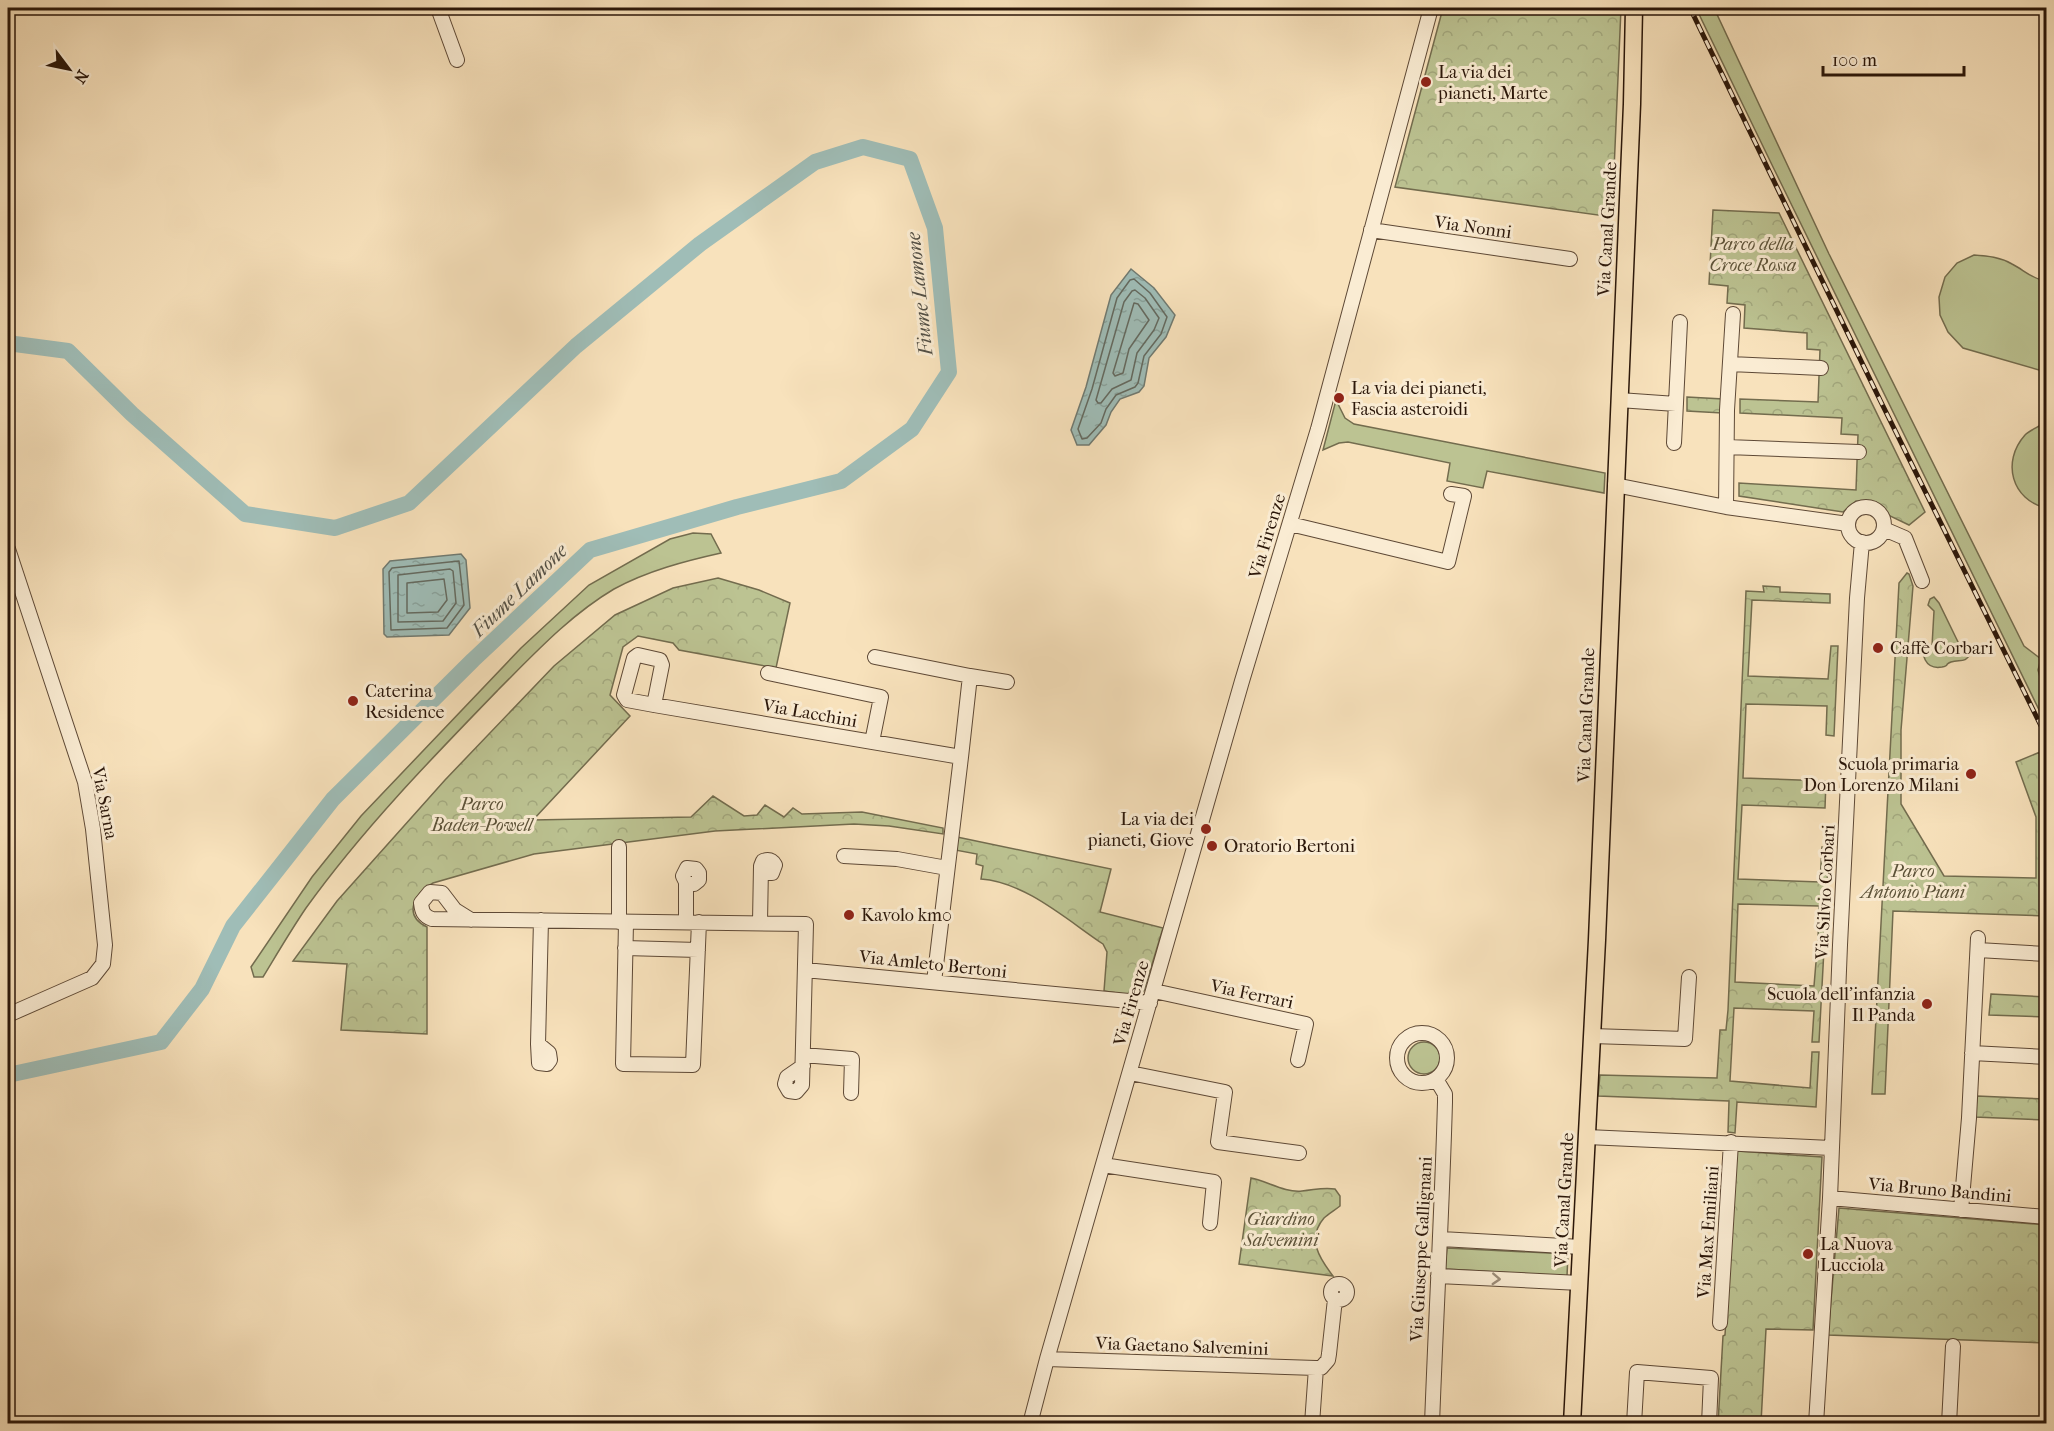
<svg xmlns="http://www.w3.org/2000/svg" width="2054" height="1431" viewBox="0 0 2054 1431" font-family="'IM FELL French Canon',serif">
  <style>
    .green { fill: #bcc392; stroke: #736c4e; stroke-width: 1.5 }
    .park { fill: url(#park-crowns); stroke: #736c4e; stroke-width: 1.5 }
    .water { fill: url(#water-ripples); stroke: #707a71; stroke-width: 1.5 }
    .lines { fill: none; stroke-linecap: round; stroke-linejoin: round }
    .shore { stroke: #646a60; stroke-width: 1.5 }
    .river { stroke: #9fbdb7; stroke-width: 16 }
    .minor-casing { stroke: #5e4936; stroke-width: 16 }
    .major-casing { stroke: #2a1609; stroke-width: 19 }
    .minor { stroke: #faecd3; stroke-width: 14 }
    .major { stroke: #f8e2bc; stroke-width: 16 }
    .rail-casing { stroke: #2a1609; stroke-width: 5 }
    .rail { stroke: #faecd3; stroke-width: 3; stroke-dasharray: 9; stroke-linecap: butt }
    .oneway { stroke: #9c8c78 }
    .poi-dot { fill: #8f2418; stroke: #faecd3; stroke-width: 2 }
    .labels { text-anchor: middle; stroke-width: 6; stroke-linejoin: round; paint-order: stroke }
    .poi-label { font-size: 18px; fill: #2a1609; stroke: #faecd3; text-anchor: start }
    .street-label { font-size: 18px; fill: #2a1609; stroke: #faecd3 }
    .park-label { font-size: 18px; font-style: italic; fill: #5d5339; stroke: #faecd3 }
    .water-label { font-size: 20px; font-style: italic; fill: #535046; stroke: #faecd3 }
  </style>
  <defs>
    <pattern id="park-crowns" width="20" height="18" patternUnits="userSpaceOnUse" patternTransform="scale(1.5)"><rect width="20" height="18" fill="#bcc392"/><path d="M2 6a3 3 0 1 1 6 0M12 15a3 3 0 1 1 6 0" fill="none" stroke="#a2a77d"/></pattern>
    <pattern id="water-ripples" width="26" height="14" patternUnits="userSpaceOnUse" patternTransform="scale(1.5)"><rect width="26" height="14" fill="#9fbdb7"/><path d="M2 4q2-2 4 0t4 0M15 11q2-2 4 0t4 0" fill="none" stroke="#89a29c"/></pattern>
  </defs>
  <rect width="100%" height="100%" fill="#f8e2bc"/>
  <filter id="stains"><feTurbulence type="fractalNoise" baseFrequency=".00333" numOctaves="4"/><feColorMatrix values="0 0 0 0 .2 0 0 0 0 .09 0 0 0 0 .02 0 0 0 .5 -.17"/></filter>
  <radialGradient id="worn" r=".72"><stop offset=".6" stop-color="#630" stop-opacity="0"/><stop offset="1" stop-color="#630" stop-opacity=".3"/></radialGradient>
  <!-- green -->
  <path class="green" d="M1696 8H1714L1829 254 2024 646 2041 659 2038 670 2046 697V724L1774 169Z
    M1974 255C1988 256 2000 257 2012 264 2024 270 2032 279 2046 281V372L1963 348 1948 332 1940 315 1939 297 1945 277 1957 263Z
    M1336 400 1345 418 1354 424 1605 473 1604 493 1487 471 1483 488 1447 481 1450 463 1348 442 1339 443 1323 450Z
    M2041 425H2046V508C2012 500 2001 462 2025 435 2029 431 2036 428 2041 425Z
    M693 533 711 534 721 553C685 561 647 571 614 589 570 615 534 654 498 690 431 759 362 830 306 908 291 930 277 954 263 977H254L251 967 312 877 361 816 521 648 589 585 670 539Z
    M1934 597 1939 603 1959 644 1970 648 1971 653C1965 664 1960 659 1951 662 1943 665 1951 665 1942 667 1925 670 1920 654 1925 641L1932 646 1934 611 1928 605 1930 599Z
    M1408 1058a16 16 0 1 1 32 0a16 16 0 1 1-32 0Z
    M1447 1248 1568 1254 1567 1276 1445 1269Z"/>
  <!-- park -->
  <path class="park" d="M1443 8H1494L1503 10 1504 8H1621L1612 217 1395 187Z
    M1713 210 1779 213 1925 512 1909 525 1890 516 1876 502 1856 501 1843 512 1739 496V483L1856 490 1858 435 1841 434 1842 418 1740 413V399L1818 402 1820 350 1807 349V333L1744 328 1745 305 1727 303 1728 286 1709 284Z
    M1687 397 1723 399 1722 413 1687 411Z
    M1907 573 1909 574 1913 586 1901 730V804L1944 876 2036 878V817L2016 762 2040 752 2046 766V916L1893 911 1885 1094H1872L1899 583Z
    M718 578 759 590 790 603 776 668 679 650 673 643 638 636 623 647 610 695 630 716 533 820 691 817 713 796 744 816 757 815 765 805 784 817 793 808 802 814 862 812 943 828V834L889 826 854 824 715 831 534 854 433 883C415 893 402 915 427 927V1034L341 1030 347 964 293 961 337 901 445 780 554 666 615 615 673 588Z
    M1763 586 1780 587V592L1830 594V603L1752 600 1748 676 1828 679 1831 646H1838L1834 736 1826 735 1827 706 1746 704 1743 778 1826 781 1825 808 1742 805 1738 879 1820 882 1822 847 1829 848 1824 940H1818L1819 906 1738 904 1735 982 1814 986 1817 950 1824 949 1819 1042H1812L1814 1011 1734 1008 1730 1081 1810 1088 1812 1052H1819L1816 1107 1737 1102 1735 1133 1728 1132 1729 1101 1598 1096 1600 1075 1717 1078 1720 1030H1726L1728 1010 1746 591 1764 592Z
    M957 837 1111 869 1100 912 1163 928 1144 991 1137 996 1104 991 1107 952 1103 944C1067 920 1025 882 981 879L983 866 976 864 977 854 955 850Z
    M1991 994 2046 997V1017L1989 1015Z
    M1977 1096 2046 1099V1120L1975 1117Z
    M1737 1151 1822 1157 1813 1330 1766 1329 1761 1423 1718 1424 1723 1336 1725 1335Z
    M1251 1178C1267 1181 1285 1193 1302 1191 1315 1190 1322 1187 1335 1189L1340 1196V1206C1335 1210 1328 1214 1324 1218 1306 1239 1320 1259 1333 1276L1239 1264Z
    M1839 1208 2046 1225V1343L1828 1335Z"/>
  <!-- water -->
  <path class="water" d="M1131 269 1154 288 1175 315 1166 337 1149 358 1144 386 1139 392 1120 399 1111 412 1106 425 1089 445H1077L1071 430 1086 387 1111 295Z
    M461 554 466 560 470 608 449 635 387 637 384 634 383 569 390 561Z"/>
  <g class="lines">
    <!-- shore -->
    <path class="shore" d="M1134 279 1150 293 1167 317 1161 334 1144 356 1138 383 1135 387 1116 395 1106 409 1101 423 1087 438 1082 439 1078 429 1092 389 1117 298 1130 280Z
      M1135 290 1145 298 1159 318 1154 330 1137 353 1131 380 1112 389 1101 403H1098L1096 400 1124 302 1132 291Z
      M1134 303 1138 304 1149 320 1129 349 1123 373 1115 376 1113 373Z
      M459 561 464 605 447 628 391 630 389 572 392 568Z
      M450 569 453 571 456 603 443 621 398 622V575Z
      M444 579 447 600 438 612 407 613V583Z"/>
    <!-- river -->
    <path class="river" d="M8 341 15 344 68 351 132 414 245 514 335 528 409 503 576 346 700 244 815 162 863 147 910 159 935 228 949 372 912 429 841 481 737 507 590 550 473 660 333 799 233 926 202 989 161 1042 8 1075"/>
    <defs>
      <path id="minor" d="M438 8 457 60
        M1371 230 1570 259
        M1730 364 1821 368
        M1619 400 1676 404
        M1674 443 1680 322
        M1727 447 1859 452
        M1615 485 1726 507 1848 524
        M1848 525a18 18 0 1 1 36 0a18 18 0 1 1-36 0Z
        M1726 507 1727 410 1733 314
        M1290 524 1448 562 1464 496 1451 494
        M1884 529 1905 538 1922 581
        M8 549 85 782 93 829 105 945 103 964 92 978 8 1015
        M875 657 970 676
        M768 673 881 697 872 742
        M654 705 662 665 660 660 638 655 634 658 624 695 627 700 654 705 961 757 934 982
        M961 757 970 676 1007 682
        M619 847V922
        M844 856 897 859 947 868
        M686 882 694 884 699 880V873L696 869 687 868 683 876 686 882V921
        M471 920 455 910 442 893 430 892 421 903C422 911 423 916 432 919L806 924 802 1085 796 1092 789 1091 785 1084 787 1077 803 1066
        M760 922 761 866 763 861C769 859 772 860 775 865L772 873H766L762 870
        M626 923 623 1064 693 1065 699 922
        M625 948 698 950
        M1978 950 2046 954
        M805 970 1150 1003
        M1154 991 1306 1024 1298 1060
        M1397 1058a25 25 0 1 1 50 0a25 25 0 1 1-50 0Z
        M1592 1036 1685 1039 1689 977
        M538 1044 549 1053 550 1060 547 1064 539 1063 538 1044 541 920
        M1972 1053 2046 1057
        M803 1055 852 1059 851 1093
        M1130 1073 1225 1092 1218 1142 1299 1153
        M1587 1137 1831 1148
        M1103 1165 1214 1182 1210 1223
        M1830 1198 2046 1217
        M1961 1210 1969 1118 1978 938
        M1441 1239 1581 1247
        M1438 1276 1580 1283
        M1331 1292a8 8 0 1 1 16 0a8 8 0 1 1-16 0Z
        M1720 1323 1731 1142
        M1047 1359 1316 1368 1312 1424
        M1316 1368H1321L1328 1360 1329 1354 1335 1299
        M1030 1424 1047 1359 1242 681 1318 429 1431 8
        M1432 1424C1436 1316 1442 1209 1445 1102V1094L1436 1079
        M1634 1424 1637 1372 1711 1378 1709 1424
        M1816 1424 1830 1198 1840 945 1857 598 1862 542
        M1949 1424 1953 1346"/>
      <path id="major" d="M1572 1424 1597 940 1632 104 1634 8"/>
    </defs>
    <!-- minor casing -->
    <use href="#minor" class="minor-casing"/>
    <!-- major casing -->
    <use href="#major" class="major-casing"/>
    <!-- minor -->
    <use href="#minor" class="minor"/>
    <!-- major -->
    <use href="#major" class="major"/>
    <defs>
      <path id="rail" d="M1690 8 1881 402 2046 736"/>
    </defs>
    <!-- rail casing -->
    <use href="#rail" class="rail-casing"/>
    <!-- rail -->
    <use href="#rail" class="rail"/>
  </g>
  <!-- one-way arrows -->
  <defs><path id="oneway-chevron" d="M-2-3.5L2.5 0L-2 3.5" fill="none" stroke-width="1.6" stroke-linecap="round" stroke-linejoin="round" transform="scale(1.5)"/></defs>
  <use class="oneway" href="#oneway-chevron" transform="translate(1496 1279) rotate(3)"/>
  <!-- markers -->
  <g class="poi-dot">
    <circle cx="1426" cy="82" r="6"/>
    <circle cx="1339" cy="398" r="6"/>
    <circle cx="1878" cy="648" r="6"/>
    <circle cx="353" cy="701" r="6"/>
    <circle cx="1971" cy="774" r="6"/>
    <circle cx="1206" cy="829" r="6"/>
    <circle cx="1212" cy="846" r="6"/>
    <circle cx="849" cy="915" r="6"/>
    <circle cx="1927" cy="1004" r="6"/>
    <circle cx="1808" cy="1254" r="6"/>
  </g>
  <g class="labels">
    <!-- poi labels -->
    <g class="poi-label">
      <text x="1438" y="78">La via dei<tspan x="1438" dy="21">pianeti, Marte</tspan></text>
      <text x="1351" y="394">La via dei pianeti,<tspan x="1351" dy="21">Fascia asteroidi</tspan></text>
      <text x="1890" y="654">Caffè Corbari</text>
      <text x="365" y="697">Caterina<tspan x="365" dy="21">Residence</tspan></text>
      <text x="1959" y="770" text-anchor="end">Scuola primaria<tspan x="1959" dy="21">Don Lorenzo Milani</tspan></text>
      <text x="1194" y="825" text-anchor="end">La via dei<tspan x="1194" dy="21">pianeti, Giove</tspan></text>
      <text x="1224" y="852">Oratorio Bertoni</text>
      <text x="861" y="921">Kavolo km0</text>
      <text x="1915" y="1000" text-anchor="end">Scuola dell'infanzia<tspan x="1915" dy="21">Il Panda</tspan></text>
      <text x="1820" y="1250">La Nuova<tspan x="1820" dy="21">Lucciola</tspan></text>
    </g>
    <!-- street labels -->
    <g class="street-label">
      <text transform="translate(1473 227) rotate(8)" y="6">Via Nonni</text>
      <text transform="translate(1607 229) rotate(-87)" y="6">Via Canal Grande</text>
      <text transform="translate(1267 536) rotate(-73)" y="6">Via Firenze</text>
      <text transform="translate(810 713) rotate(10)" y="6">Via Lacchini</text>
      <text transform="translate(1586 715) rotate(-88)" y="6">Via Canal Grande</text>
      <text transform="translate(105 803) rotate(79)" y="6">Via Sarna</text>
      <text transform="translate(1825 892) rotate(-87)" y="6">Via Silvio Corbari</text>
      <text transform="translate(933 964) rotate(6)" y="6">Via Amleto Bertoni</text>
      <text transform="translate(1252 994) rotate(12)" y="6">Via Ferrari</text>
      <text transform="translate(1131 1003) rotate(-74)" y="6">Via Firenze</text>
      <text transform="translate(1940 1190) rotate(5)" y="6">Via Bruno Bandini</text>
      <text transform="translate(1564 1200) rotate(-87)" y="6">Via Canal Grande</text>
      <text transform="translate(1708 1232) rotate(-86)" y="6">Via Max Emiliani</text>
      <text transform="translate(1421 1249) rotate(-87)" y="6">Via Giuseppe Gallignani</text>
      <text transform="translate(1182 1346) rotate(2)" y="6">Via Gaetano Salvemini</text>
    </g>
    <!-- park labels -->
    <g class="park-label">
      <text x="1753" y="250">Parco della<tspan x="1753" dy="21">Croce Rossa</tspan></text>
      <text x="482" y="810">Parco<tspan x="482" dy="21">Baden-Powell</tspan></text>
      <text x="1913" y="877">Parco<tspan x="1913" dy="21">Antonio Piani</tspan></text>
      <text x="1281" y="1225">Giardino<tspan x="1281" dy="21">Salvemini</tspan></text>
    </g>
    <!-- water labels -->
    <g class="water-label">
      <text transform="translate(919 294) rotate(-96)" y="7">Fiume Lamone</text>
      <text transform="translate(519 590) rotate(-44)" y="7">Fiume Lamone</text>
    </g>
  </g>
  <!-- margin -->
  <rect width="2054" height="1431" fill="none" stroke="#f8e2bc" stroke-width="30"/>
  <rect x="9" y="9" width="2036" height="1413" fill="none" stroke="#2a1609" stroke-width="3"/>
  <rect x="15" y="15" width="2024" height="1401" fill="none" stroke="#2a1609" stroke-width="1.5"/>
  <!-- north arrow -->
  <g transform="translate(69 69) rotate(122)" stroke="#faecd3" stroke-width="4.5" paint-order="stroke">
  <path d="M0-4.5L10 22L0 15L-10 22Z" fill="#2a1609"/>
  <text y="-9" font-size="16" font-weight="bold" text-anchor="middle" fill="#2a1609">N</text>
  </g>
  <!-- scale -->
  <path d="M1823 66v9h141v-9" fill="none" stroke="#2a1609" stroke-width="3"/>
  <text x="1832" y="66" font-size="18" fill="#2a1609" stroke="#faecd3" stroke-width="4.5" paint-order="stroke">100 m</text>
  <rect width="100%" height="100%" filter="url(#stains)"/>
  <rect width="100%" height="100%" fill="url(#worn)"/>
</svg>
